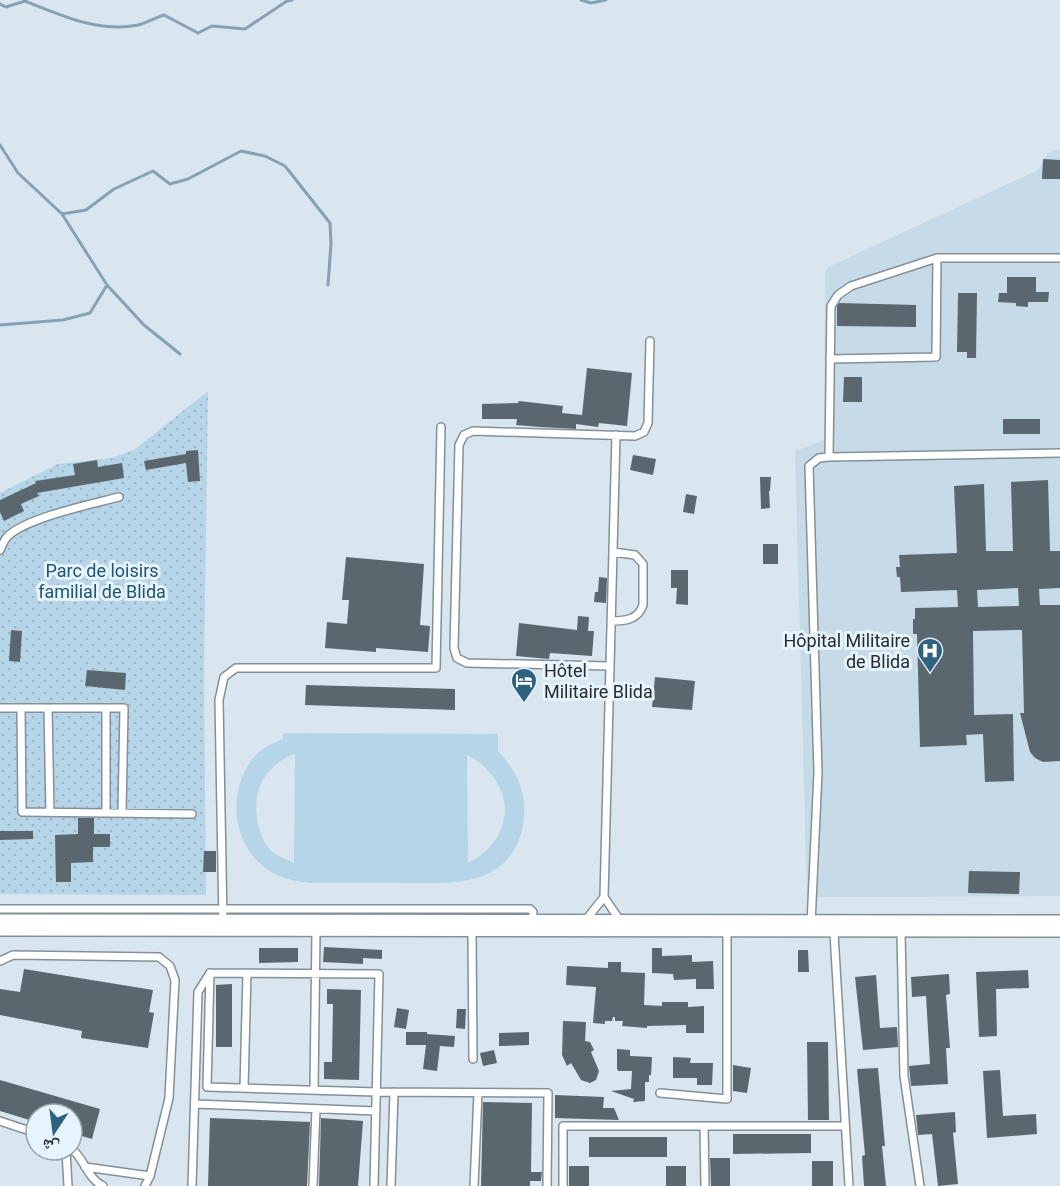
<svg xmlns="http://www.w3.org/2000/svg" width="1060" height="1186" viewBox="0 0 1060 1186" font-family="Roboto,'Noto Naskh Arabic',sans-serif">
  <style>
    .built { fill: #c6dae7 }
    .green { fill: #b6d5e8; fill-rule: evenodd }
    .park { fill: url(#park-dots) }
    .lines { fill: none; stroke-linecap: round; stroke-linejoin: round }
    .stream { stroke: #85a2b4; stroke-width: 3 }
    .building { fill: #5b676e; fill-rule: evenodd }
    .service-casing { stroke: #839098; stroke-width: 10 }
    .primary-casing { stroke: #839098; stroke-width: 24 }
    .service { stroke: #fff; stroke-width: 7 }
    .primary { stroke: #fff; stroke-width: 21 }
    .labels { text-anchor: middle; stroke-width: 6; stroke-linejoin: round; paint-order: stroke }
    .park-label { font-size: 18px; fill: #205470; stroke: #e6f4fd }
    .poi-label { font-size: 18px; fill: #262b2e; stroke: #e6f4fd; text-anchor: end }
  </style>
  <defs>
    <pattern id="park-dots" width="8" height="8" patternUnits="userSpaceOnUse" patternTransform="scale(1.5)"><rect width="8" height="8" fill="#b6d5e8"/><path d="M2 2h.1M6 6h.1" fill="none" stroke="#9cb7c7" stroke-width="1.8" stroke-linecap="round"/></pattern>
  </defs>
  <rect width="100%" height="100%" fill="#d9e6ef"/>
  <!-- built -->
  <path class="built" d="M1060 149V896L807 897 795 451 824 440 825 274 828 267 1038 170 1048 153Z"/>
  <!-- green -->
  <path class="green" d="M283 733 498 734V751C518 773 528 794 523 825 510 891 448 883 397 883 368 883 339 883 310 883 296 881 282 879 270 871 231 848 226 789 255 756 262 748 273 743 283 739ZM294 754 295 755 294 863C289 860 282 858 277 855 267 849 262 839 259 828 250 795 262 767 294 754ZM467 755C476 759 482 764 489 772 518 803 505 845 468 863Z"/>
  <!-- park -->
  <path class="park" d="M208 391 204 669 206 895 0 894V493L58 464 112 458 134 450Z"/>
  <g class="lines">
    <!-- stream -->
    <path class="stream" d="M581 0 591 3 606 0
      M0 4 6 7 25 1C61 15 98 33 138 25 146 23 155 18 164 15L198 33 212 26 245 29 287 1 292 0
      M0 145 18 173 62 214 107 285 144 325 180 354
      M62 214 86 210 114 189 153 171 170 184 188 179 241 151 265 156 285 166 330 223 331 244 328 285
      M0 325 63 320 90 313 107 285"/>
  </g>
  <!-- building -->
  <path class="building" d="M1043 159 1060 160V179H1042Z
    M1007 277H1036V292H1049L1048 302H1028V307L1016 306V303L998 302 999 293H1007Z
    M958 293H977L976 358H967V352H957Z
    M839 303 916 305V327L837 326V306Z
    M587 368 632 373 627 426 599 423 598 427 576 424V429L540 427 516 425 517 419H482V404L518 403 519 401 563 406 562 413 582 415Z
    M844 377H862V402H843Z
    M1003 419H1040V434H1003Z
    M198 450 200 481 188 482 186 463 146 470 144 461 186 454V451Z
    M633 455 656 459 653 475 630 470Z
    M97 460 98 467 122 463 124 478 37 493 39 496 21 504 24 511 4 521 0 512V500L36 483 35 481 75 475 73 464Z
    M760 477H771L770 491H769L770 508 761 509Z
    M1048 480 1050 551H1060V588L1039 589 1040 605H1060V761L1043 762 1035 758 1030 752 1020 713H1024L1022 630 973 631 974 715 1013 714 1014 781 985 782 983 734 966 735 967 745 920 747 917 634H913V619H915V608L958 607 957 590 901 592 900 577H897L896 567H900L899 555 957 553 954 486 984 484 986 551H1013L1011 482ZM1018 588 1019 606 978 607 977 590Z
    M686 494 697 496 694 514 683 512Z
    M763 544H778V564H763Z
    M346 557 424 564 420 625 430 626 428 652 376 648V652L325 648 327 622 347 624 349 600H342Z
    M671 570H688V605L676 604 677 588H671Z
    M599 577 607 578 606 603 594 602 595 592H598Z
    M578 616 589 617 588 631H594L592 656 550 653 549 659 516 656 519 623 577 630Z
    M11 630 22 631 20 662 9 661Z
    M87 670 126 673 125 690 85 686Z
    M655 677 695 681 692 710 652 707Z
    M306 685 455 689V710L305 705Z
    M78 818H94V834H110V847H93V862L71 863V882H56L55 835 78 834Z
    M0 831H33V839L0 840Z
    M204 851H216V872H203Z
    M969 871 1020 872 1019 894 968 893Z
    M324 947 382 950V959L363 958V964L323 962Z
    M259 948H298V962L259 963Z
    M652 948H662V956L692 955V962L713 961 714 989H696V979L674 980 673 974 652 973Z
    M798 950H808L809 972H798Z
    M608 962H621V972L645 973 644 1005 662 1006V1002H688V1007L704 1006V1033H686V1025L647 1026V1028L622 1026 623 1021H615V1017H613L612 1021H605V1024L593 1023 596 987 566 985 567 966 608 968Z
    M24 969 153 990 149 1012 154 1013 148 1048 81 1038 82 1031 0 1015V989L20 992Z
    M1028 970 1029 988 996 989 997 1036 979 1037 976 972Z
    M949 974 950 994 946 995 950 1048H946L948 1084 911 1086 909 1066 930 1064 926 996 912 997 911 977Z
    M876 975 880 1028 897 1027 898 1047 863 1050 855 977Z
    M232 984V1047H216V985Z
    M327 989 361 990 359 1080 324 1079V1062H332L333 1004H327Z
    M397 1008 409 1010 406 1029 394 1027Z
    M457 1009H466L465 1029 456 1028Z
    M563 1021 586 1022 585 1041 590 1042 594 1050 591 1052 599 1071 596 1080 590 1083 581 1080 571 1063 567 1066 562 1055Z
    M406 1032H427V1034L455 1036 454 1047 440 1046 437 1071 423 1069 426 1045H406Z
    M529 1032V1045L499 1046V1033Z
    M807 1042H828L829 1120H808Z
    M617 1049 630 1050V1056L652 1057 651 1075H649V1082H645V1101L633 1102 634 1099 611 1091 631 1089 632 1071H618L617 1068Z
    M494 1050 497 1063 483 1066 480 1053Z
    M673 1057 691 1058 690 1063H713L712 1085H697V1078H673Z
    M733 1065 751 1068 747 1093 733 1091Z
    M878 1068 885 1146H882L886 1186H864L862 1156 865 1155 857 1069Z
    M1000 1070 1003 1116 1036 1114 1037 1134 987 1138 983 1071Z
    M0 1080 100 1109 92 1139 72 1133V1114H36V1122L0 1111Z
    M555 1095 604 1097 603 1108H614L619 1120 555 1118Z
    M483 1102 532 1103 531 1172H542L541 1181H530V1186H481Z
    M955 1112 956 1132 953 1133 958 1184 938 1186 932 1134 918 1135 916 1115Z
    M210 1118 310 1122 307 1186H208Z
    M321 1118 363 1121 358 1186H319Z
    M733 1134H811V1153L733 1154Z
    M589 1137H667V1157H589Z
    M710 1158H730V1186H711Z
    M812 1161H833V1186H812Z
    M569 1166H589V1186H569Z
    M666 1166H686V1186H666Z"/>
  <g class="lines">
    <defs>
      <path id="service" d="M830 359 936 357 937 258
        M616 435 604 897 621 922
        M829 457 831 306 838 295 851 286 937 258H1060
        M0 550C2 546 4 540 7 537 25 518 92 504 119 497
        M611 621C625 621 638 620 643 605V564L635 555 613 552
        M609 666 467 663 457 658 454 648 459 445 464 435 473 431 635 436 644 432 648 423 650 341
        M0 708H124L122 812
        M21 708 22 812 192 814
        M48 708 50 812
        M106 708V812
        M0 909H530L533 912 532 922
        M585 921 604 897
        M223 922 219 700 224 677 236 668H436L441 427
        M811 924 818 772 809 466 819 458 829 457 1060 453
        M472 932 473 1059
        M834 933 849 1186
        M901 933 904 1076 920 1186
        M0 961 13 955 159 957 170 966 175 980 169 1098 150 1176 145 1186
        M210 973 207 1087 377 1092 548 1093 547 1186
        M210 973 379 974 374 1186
        M244 1088 247 973
        M314 1090 316 932
        M660 1093 727 1099V932
        M195 1104 376 1111
        M0 1121 36 1133
        M704 1126 705 1186
        M72 1149C85 1160 87 1178 103 1186
        M66 1150 68 1186
        M85 1167 150 1176
        M192 1186 198 992 210 973
        M313 1186 316 1109
        M391 1186 394 1092
        M474 1186 478 1093
        M563 1186V1126H845"/>
      <path id="primary" d="M0 925 1060 926"/>
    </defs>
    <!-- service casing -->
    <use href="#service" class="service-casing"/>
    <!-- primary casing -->
    <use href="#primary" class="primary-casing"/>
    <!-- service -->
    <use href="#service" class="service"/>
    <!-- primary -->
    <use href="#primary" class="primary"/>
  </g>
  <!-- icons -->
  <defs>
    <symbol id="hospital-pin" viewBox="-11 -11 22 30"><path d="M0 17L-7.5 6A9.5 9.5 0 1 1 7.5 6Z" fill="#2f627f" stroke="#e6f4fd"/><path d="M-5-5h3v3.5h4V-5h3V5h-3V1.5h-4V5h-3Z" fill="#fff"/></symbol>
    <symbol id="hotel-pin" viewBox="-11 -11 22 30"><path d="M0 17L-7.5 6A9.5 9.5 0 1 1 7.5 6Z" fill="#2f627f" stroke="#e6f4fd"/><path d="M-6-4.5h1.5V1H6V5H4.5V3h-9V5H-6ZM-4 0a1.8 1.8 0 1 1 3.6 0ZM.5 0V-2.5h3Q6-2.5 6 0Z" fill="#fff"/></symbol>
  </defs>
  <g fill-rule="evenodd">
    <use href="#hospital-pin" x="915" y="636" width="30" height="40"/>
    <use href="#hotel-pin" x="509" y="666" width="30" height="40"/>
  </g>
  <g class="labels">
    <!-- park labels -->
    <g class="park-label">
      <text x="102" y="577">Parc de loisirs<tspan x="102" dy="21">familial de Blida</tspan></text>
    </g>
    <!-- poi labels -->
    <g class="poi-label">
      <text x="910" y="647">Hôpital Militaire<tspan x="910" dy="21">de Blida</tspan></text>
      <text x="544" y="677" text-anchor="start">Hôtel<tspan x="544" dy="21">Militaire Blida</tspan></text>
    </g>
  </g>
  <!-- north arrow -->
  <g transform="translate(54 1132) rotate(193)"><circle r="28" fill="#e6f4fd" stroke="#99a4aa" stroke-width="1.5"/>
  <path d="M0-4.5L10 22L0 15L-10 22Z" fill="#2f627f"/>
  <text y="-9" font-size="16" font-weight="bold" text-anchor="middle" fill="#262b2e">ش</text>
  </g>
</svg>
